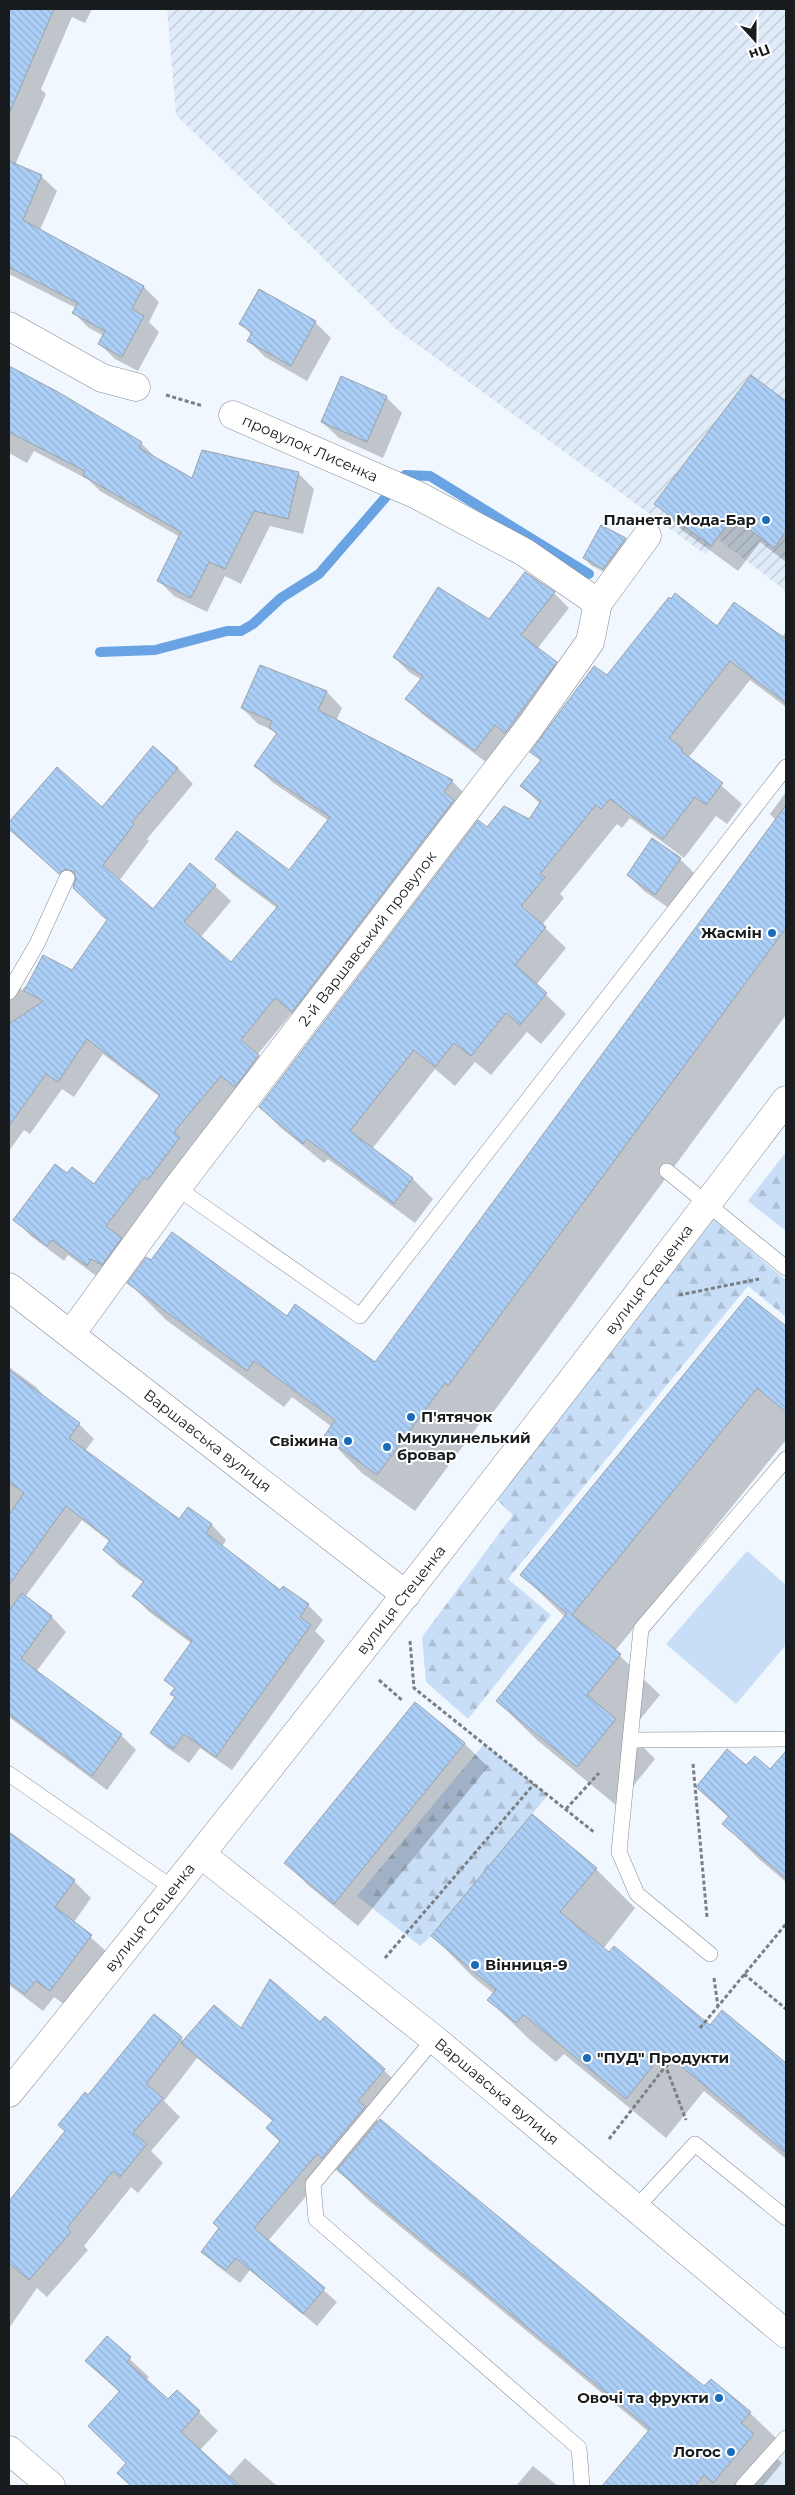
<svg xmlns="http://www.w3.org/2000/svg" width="795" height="2495" viewBox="0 0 795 2495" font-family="Montserrat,sans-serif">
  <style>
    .built { fill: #dfebf8 }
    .industrial { fill: url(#industrial-furrows) }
    .forest { fill: url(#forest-firs) }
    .green { fill: #c8def7 }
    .shadow { fill: #0003 }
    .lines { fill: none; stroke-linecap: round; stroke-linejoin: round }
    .stream { stroke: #69a3e4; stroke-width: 10 }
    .building { fill: url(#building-back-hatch); stroke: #9ca2a8 }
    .lane-casing { stroke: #878c93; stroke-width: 16 }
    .street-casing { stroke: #878c93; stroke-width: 29 }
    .path { stroke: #7a7f83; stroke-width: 3; stroke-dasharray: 4 2.5; stroke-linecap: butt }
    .lane { stroke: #fff; stroke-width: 15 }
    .street { stroke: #fff; stroke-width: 28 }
    .poi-dot { fill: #1a6cba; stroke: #fff; stroke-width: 2 }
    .labels { text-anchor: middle; stroke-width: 4; stroke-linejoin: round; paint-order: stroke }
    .street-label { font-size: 15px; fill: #191c1e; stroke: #fff }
    .poi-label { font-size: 15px; font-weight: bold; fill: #191c1e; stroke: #fff; text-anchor: end }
  </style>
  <defs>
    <pattern id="industrial-furrows" width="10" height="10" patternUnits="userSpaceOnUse" patternTransform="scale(1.25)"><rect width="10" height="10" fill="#dfebf8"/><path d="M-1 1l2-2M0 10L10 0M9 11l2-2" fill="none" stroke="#bfc9d4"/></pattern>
    <pattern id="forest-firs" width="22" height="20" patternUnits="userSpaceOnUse" patternTransform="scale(1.25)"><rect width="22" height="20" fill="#c8def7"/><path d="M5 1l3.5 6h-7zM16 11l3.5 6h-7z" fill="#abbed3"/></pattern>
    <pattern id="building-back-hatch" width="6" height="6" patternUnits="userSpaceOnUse" patternTransform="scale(1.25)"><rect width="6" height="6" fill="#accff7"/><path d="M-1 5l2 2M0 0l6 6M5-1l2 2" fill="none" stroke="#93b1d3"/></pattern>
  </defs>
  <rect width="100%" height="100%" fill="#f1f7fe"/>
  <!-- built -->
  <path class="built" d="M786 2438V2486H743Z"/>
  <!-- industrial -->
  <path class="industrial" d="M167 9H786V591L718 539 706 555 396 329 176 115Z"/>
  <!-- forest -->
  <path class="forest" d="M786 1152V1231L748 1201Z
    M712 1218 786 1280V1317L748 1286 508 1579 551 1615 468 1719 426 1682 422 1637 513 1515 497 1500Z
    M484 1744 548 1795 431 1936 420 1946 357 1896Z"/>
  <!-- green -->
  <path class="green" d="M747 1551 786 1585V1645L736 1704 666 1644Z"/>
  <!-- shadow -->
  <path class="shadow" d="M9 9H92L85 23 72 17 41 89 46 94 15 165 41 176 57 191 40 230 144 287 159 302 149 322 159 332 138 371 115 359 100 344 104 336 89 328 74 313 76 308 9 274Z
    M315 322 331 338 307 381 265 357 249 341 252 335 241 324Z
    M9 368 57 393 141 443 157 459 193 479 298 473 314 489 303 534 270 526 241 584 225 576 207 612 174 596 158 580 180 537 100 491 89 480 34 451 27 463 9 453Z
    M751 377 786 403V562L760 542 738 571 682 530 656 503Z
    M386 397 402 413 383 458 339 438 322 422Z
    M602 527 625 539 633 547 612 576 592 566 584 558Z
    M554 593 569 608 537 649 571 678 491 766 422 714 407 699 422 680 409 672 394 657 489 621Z
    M717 628 782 637 786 631V707L750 680 689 757 742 804 727 824 716 816 684 858 630 818 622 828 617 824 560 894 564 898 542 925 566 948 536 985 566 1014 541 1044 527 1032 491 1075 475 1062 455 1086 435 1069 372 1149 413 1179 433 1199 415 1223 328 1159 324 1163 280 1127 260 1107 487 829 530 821 540 804 522 786 541 761 532 752 608 677Z
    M261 666 327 692 342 708 336 721 452 781 468 797 309 1027 292 1013 257 1055 274 1072 238 1091 189 1148 195 1154 103 1281 68 1255 64 1261 31 1236 15 1220 68 1175 94 1185 160 1097 103 1054 74 1097 62 1089 30 1134 24 1130 9 1151V977L22 990 25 986 27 988 72 972 108 920 27 841 103 809 178 768 193 784 147 839 149 841 119 881 153 910 215 886 231 901 200 938 231 963 278 909 233 875 217 859 289 872 329 821 272 782 256 766 277 735 271 729 258 724 242 708Z
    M786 792V1015L486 1422 483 1419 415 1511 362 1473 325 1436 332 1427 292 1397 284 1407 166 1320 129 1283 287 1317 375 1364 776 820 770 814Z
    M680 859 696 875 672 910 644 891 628 875Z
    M749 1297 786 1328V1440L615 1651 660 1695 629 1733 655 1759 617 1806 537 1740 497 1701 565 1617 522 1575Z
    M9 1367 36 1387 50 1403 79 1424 94 1439 85 1451 180 1520 188 1509 212 1525 226 1540 222 1547 280 1592 283 1588 308 1605 323 1620 315 1631 325 1641 232 1770 200 1748 189 1763 166 1747 151 1732 176 1698 175 1689 165 1680 191 1643 148 1611 134 1596 144 1583 119 1565 104 1550 110 1542 82 1520 25 1597 52 1617 66 1632 36 1672 121 1735 136 1750 107 1790 9 1717Z
    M415 1704 465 1744 488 1767 358 1926 309 1886 286 1863Z
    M775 1765 786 1774V1882L759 1859 724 1824 729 1818 697 1787 746 1767 770 1770Z
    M9 1833 74 1881 91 1898 74 1922 108 1953 68 2007 54 1997 43 2011 9 1985Z
    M596 1869 635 1908 603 1949 710 2027 722 2012 786 2065V2159L704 2091 666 2138 564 2054 556 2062 529 2039 489 2000 494 1994 472 1976 433 1936Z
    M320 2024 384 2070 397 2083 371 2115 379 2122 704 2388 711 2380 750 2413 779 2441 770 2452 782 2463 763 2486H604L649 2432 367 2199 337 2169 336 2171 331 2167 268 2241 337 2302 317 2326 250 2270 240 2283 216 2265 203 2252 281 2142 273 2121 197 2058 164 2101 180 2117 151 2151 163 2163 138 2193 131 2187 84 2246 88 2250 47 2297 37 2288 9 2328V2201L67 2132 88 2097 181 2038 184 2041 241 2030Z
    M107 2338 149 2377 146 2380 169 2401 177 2391 218 2431 199 2451 228 2477 245 2458 277 2486H132L119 2473 128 2464 120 2393 86 2361Z
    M533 2466 558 2486H516Z"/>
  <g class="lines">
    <!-- stream -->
    <path class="stream" d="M100 652 155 650 227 631H241L253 624 281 598 319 574 405 475 430 476 589 574"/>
  </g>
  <!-- building -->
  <path class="building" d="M9 9H54L9 114Z
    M9 161 42 175 23 220 144 286 132 309 144 316 122 357 98 344 105 331 72 313 78 303 9 267Z
    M259 289 316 321 291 366 247 341 252 332 239 324Z
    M9 366 58 392 142 442 139 448 192 478 202 450 299 472 288 519 254 511 225 569 209 562 191 598 157 581 181 532 83 476 85 471 9 432Z
    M751 375 786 401V531L774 548 733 517 711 546 654 504Z
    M341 376 387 396 367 442 321 422Z
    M601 525 626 538 603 569 583 558Z
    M525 572 555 592 521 635 557 662 505 733 495 725 475 751 405 699 423 676 393 657 438 587 489 619Z
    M675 593 717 626 734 602 786 639V703L730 661 669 738 683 749 681 751 723 783 706 805 695 797 663 839 610 799 601 809 596 805 540 874 545 877 521 906 546 927 515 965 547 993 520 1025 506 1013 471 1056 454 1043 435 1067 414 1050 350 1131 413 1178 394 1204 307 1139 303 1144 259 1107 478 820 487 827 504 806 529 819 541 801 520 786 541 760 530 752 594 666 607 675 669 597 671 599Z
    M260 665 327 691 318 710 453 780 444 792 454 800 292 1012 275 998 241 1040 259 1055 235 1087 221 1076 174 1132 180 1137 148 1180 144 1177 106 1226 122 1238 102 1265 91 1259 87 1266 52 1240 47 1246 13 1220 55 1164 67 1173 72 1167 94 1184 160 1095 87 1039 58 1082 46 1074 9 1126V1024L43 1001 24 991 43 955 72 970 107 920 73 888 76 878 74 872 66 869 59 874 9 829V822L57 767 102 807 153 746 178 768 132 822 134 824 103 865 153 909 190 863 216 885 184 922 231 962 278 906 215 859 237 831 289 870 330 817 254 766 277 733 269 728 272 721 241 708Z
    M786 805V928L448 1386 445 1383 377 1475 324 1436 335 1420 254 1361 247 1371 127 1283 146 1257 151 1260 172 1232 287 1316 295 1304 375 1362Z
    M652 838 681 858 655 895 627 875Z
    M748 1296 786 1326V1412L757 1388 572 1615 621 1654 587 1695 616 1719 577 1767 496 1701 567 1613 520 1575Z
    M9 1370 80 1423 69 1438 179 1519 188 1507 212 1524 206 1533 280 1590 283 1586 309 1604 300 1617 311 1625 216 1757 184 1734 173 1749 150 1733 175 1697 170 1694 175 1688 164 1680 192 1641 132 1596 144 1581 103 1550 110 1540 66 1506 9 1585V1515L24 1493 9 1482Z
    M22 1593 52 1616 21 1659 122 1734 92 1776 9 1714V1611Z
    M415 1702 465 1743 334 1904 284 1863Z
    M727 1749 746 1765 755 1756 770 1769 786 1751V1878L722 1824 729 1816 696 1787Z
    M532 1814 597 1868 560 1912 609 1952 614 1946 710 2025 722 2010 786 2063V2153L664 2052 626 2099 524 2015 516 2023 487 2000 496 1990 431 1936Z
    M9 1832 75 1880 55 1907 92 1935 50 1991 36 1981 25 1994 9 1982Z
    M270 1979 320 2022 325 2016 385 2069 358 2101 365 2107 322 2158 317 2154 254 2228 325 2288 303 2314 236 2258 226 2270 201 2252 219 2228 213 2223 280 2141 266 2128 273 2120 181 2043 214 2005 241 2028Z
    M154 2014 182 2037 146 2084 163 2098 133 2133 147 2144 120 2177 113 2171 67 2228 71 2232 29 2280 9 2263V2201L65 2131 58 2125 85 2092 88 2095Z
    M380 2119 704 2386 711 2379 751 2412 741 2423 754 2434 713 2483 704 2475 695 2486H602L650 2429 337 2170Z
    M107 2336 131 2357 127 2362 168 2399 177 2390 200 2411 181 2432 240 2486H131L117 2473 126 2463 88 2426 120 2391 85 2361Z"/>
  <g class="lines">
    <defs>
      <path id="lane" d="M9 992 37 944 67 878
        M667 1171 786 1268
        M177 1188 360 1316 786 767
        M630 1740 786 1739
        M9 1774 174 1889
        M710 1954 637 1894 619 1852 641 1629 786 1459
        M434 2039 313 2184 316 2219 579 2448 582 2486
        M636 2208 695 2144 786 2218
        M743 2486 786 2438"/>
      <g id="street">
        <path d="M9 326 102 378 136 387"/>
        <path id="s1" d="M233 415 417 495 524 552 598 603"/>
        <path id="s2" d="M9 1287 406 1595"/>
        <path id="s3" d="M71 1334 177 1188 529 728 590 642 598 603 647 536"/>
        <path id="s4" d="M202 1855 434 2039 786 2334"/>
        <path id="s5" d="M9 2093C273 1767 532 1435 786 1100"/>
        <path d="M9 2450 51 2486"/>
      </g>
    </defs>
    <!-- lane casing -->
    <use href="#lane" class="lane-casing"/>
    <!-- street casing -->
    <use href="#street" class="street-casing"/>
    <!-- path -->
    <path class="path" d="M166 395 203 406
      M679 1295 759 1279
      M410 1641 414 1688 595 1833
      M379 1680 403 1701
      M693 1764 707 1917
      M566 1809 599 1773
      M385 1958 534 1784
      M744 1974 786 2009
      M714 1978 718 2007
      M700 2028 786 1924
      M672 2059 666 2067 686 2120
      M609 2139 665 2067"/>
    <!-- lane -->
    <use href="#lane" class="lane"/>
    <!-- street -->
    <use href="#street" class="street"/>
  </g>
  <!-- markers -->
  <g class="poi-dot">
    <circle cx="766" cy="520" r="5"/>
    <circle cx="772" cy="933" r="5"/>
    <circle cx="411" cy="1417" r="5"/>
    <circle cx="348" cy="1441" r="5"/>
    <circle cx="387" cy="1447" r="5"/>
    <circle cx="475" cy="1965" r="5"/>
    <circle cx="587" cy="2058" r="5"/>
    <circle cx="719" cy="2398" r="5"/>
    <circle cx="731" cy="2452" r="5"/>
  </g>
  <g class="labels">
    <!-- street labels -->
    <g class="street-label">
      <text dy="5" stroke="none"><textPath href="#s1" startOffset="84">провулок Лисенка</textPath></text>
      <text dy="5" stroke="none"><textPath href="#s3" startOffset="494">2-й Варшавський провулок</textPath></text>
      <text dy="5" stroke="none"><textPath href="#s5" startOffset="1035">вулиця Стеценка</textPath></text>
      <text dy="5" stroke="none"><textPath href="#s2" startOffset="251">Варшавська вулиця</textPath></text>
      <text dy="5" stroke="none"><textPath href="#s5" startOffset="630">вулиця Стеценка</textPath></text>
      <text dy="5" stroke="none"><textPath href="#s5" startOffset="225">вулиця Стеценка</textPath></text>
      <text dy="5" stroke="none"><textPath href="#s4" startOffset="378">Варшавська вулиця</textPath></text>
    </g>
    <!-- poi labels -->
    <g class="poi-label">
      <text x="756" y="525">Планета Мода-Бар</text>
      <text x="762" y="938">Жасмін</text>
      <text x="421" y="1422" text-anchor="start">П'ятячок</text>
      <text x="397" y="1443" text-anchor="start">Микулинелький<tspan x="397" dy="17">бровар</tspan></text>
      <text x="338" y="1446">Свіжина</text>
      <text x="485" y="1970" text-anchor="start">Вінниця-9</text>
      <text x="597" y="2063" text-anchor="start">"ПУД" Продукти</text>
      <text x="709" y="2403">Овочі та фрукти</text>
      <text x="721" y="2457">Логос</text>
    </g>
  </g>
  <!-- border -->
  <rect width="795" height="2495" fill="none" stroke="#191c1e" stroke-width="20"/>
  <!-- north arrow -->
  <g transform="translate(755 40) rotate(159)" stroke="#ffffff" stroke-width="4" paint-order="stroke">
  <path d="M0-4L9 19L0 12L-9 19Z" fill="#191c1e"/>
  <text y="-8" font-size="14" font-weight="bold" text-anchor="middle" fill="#191c1e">Пн</text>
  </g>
</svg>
